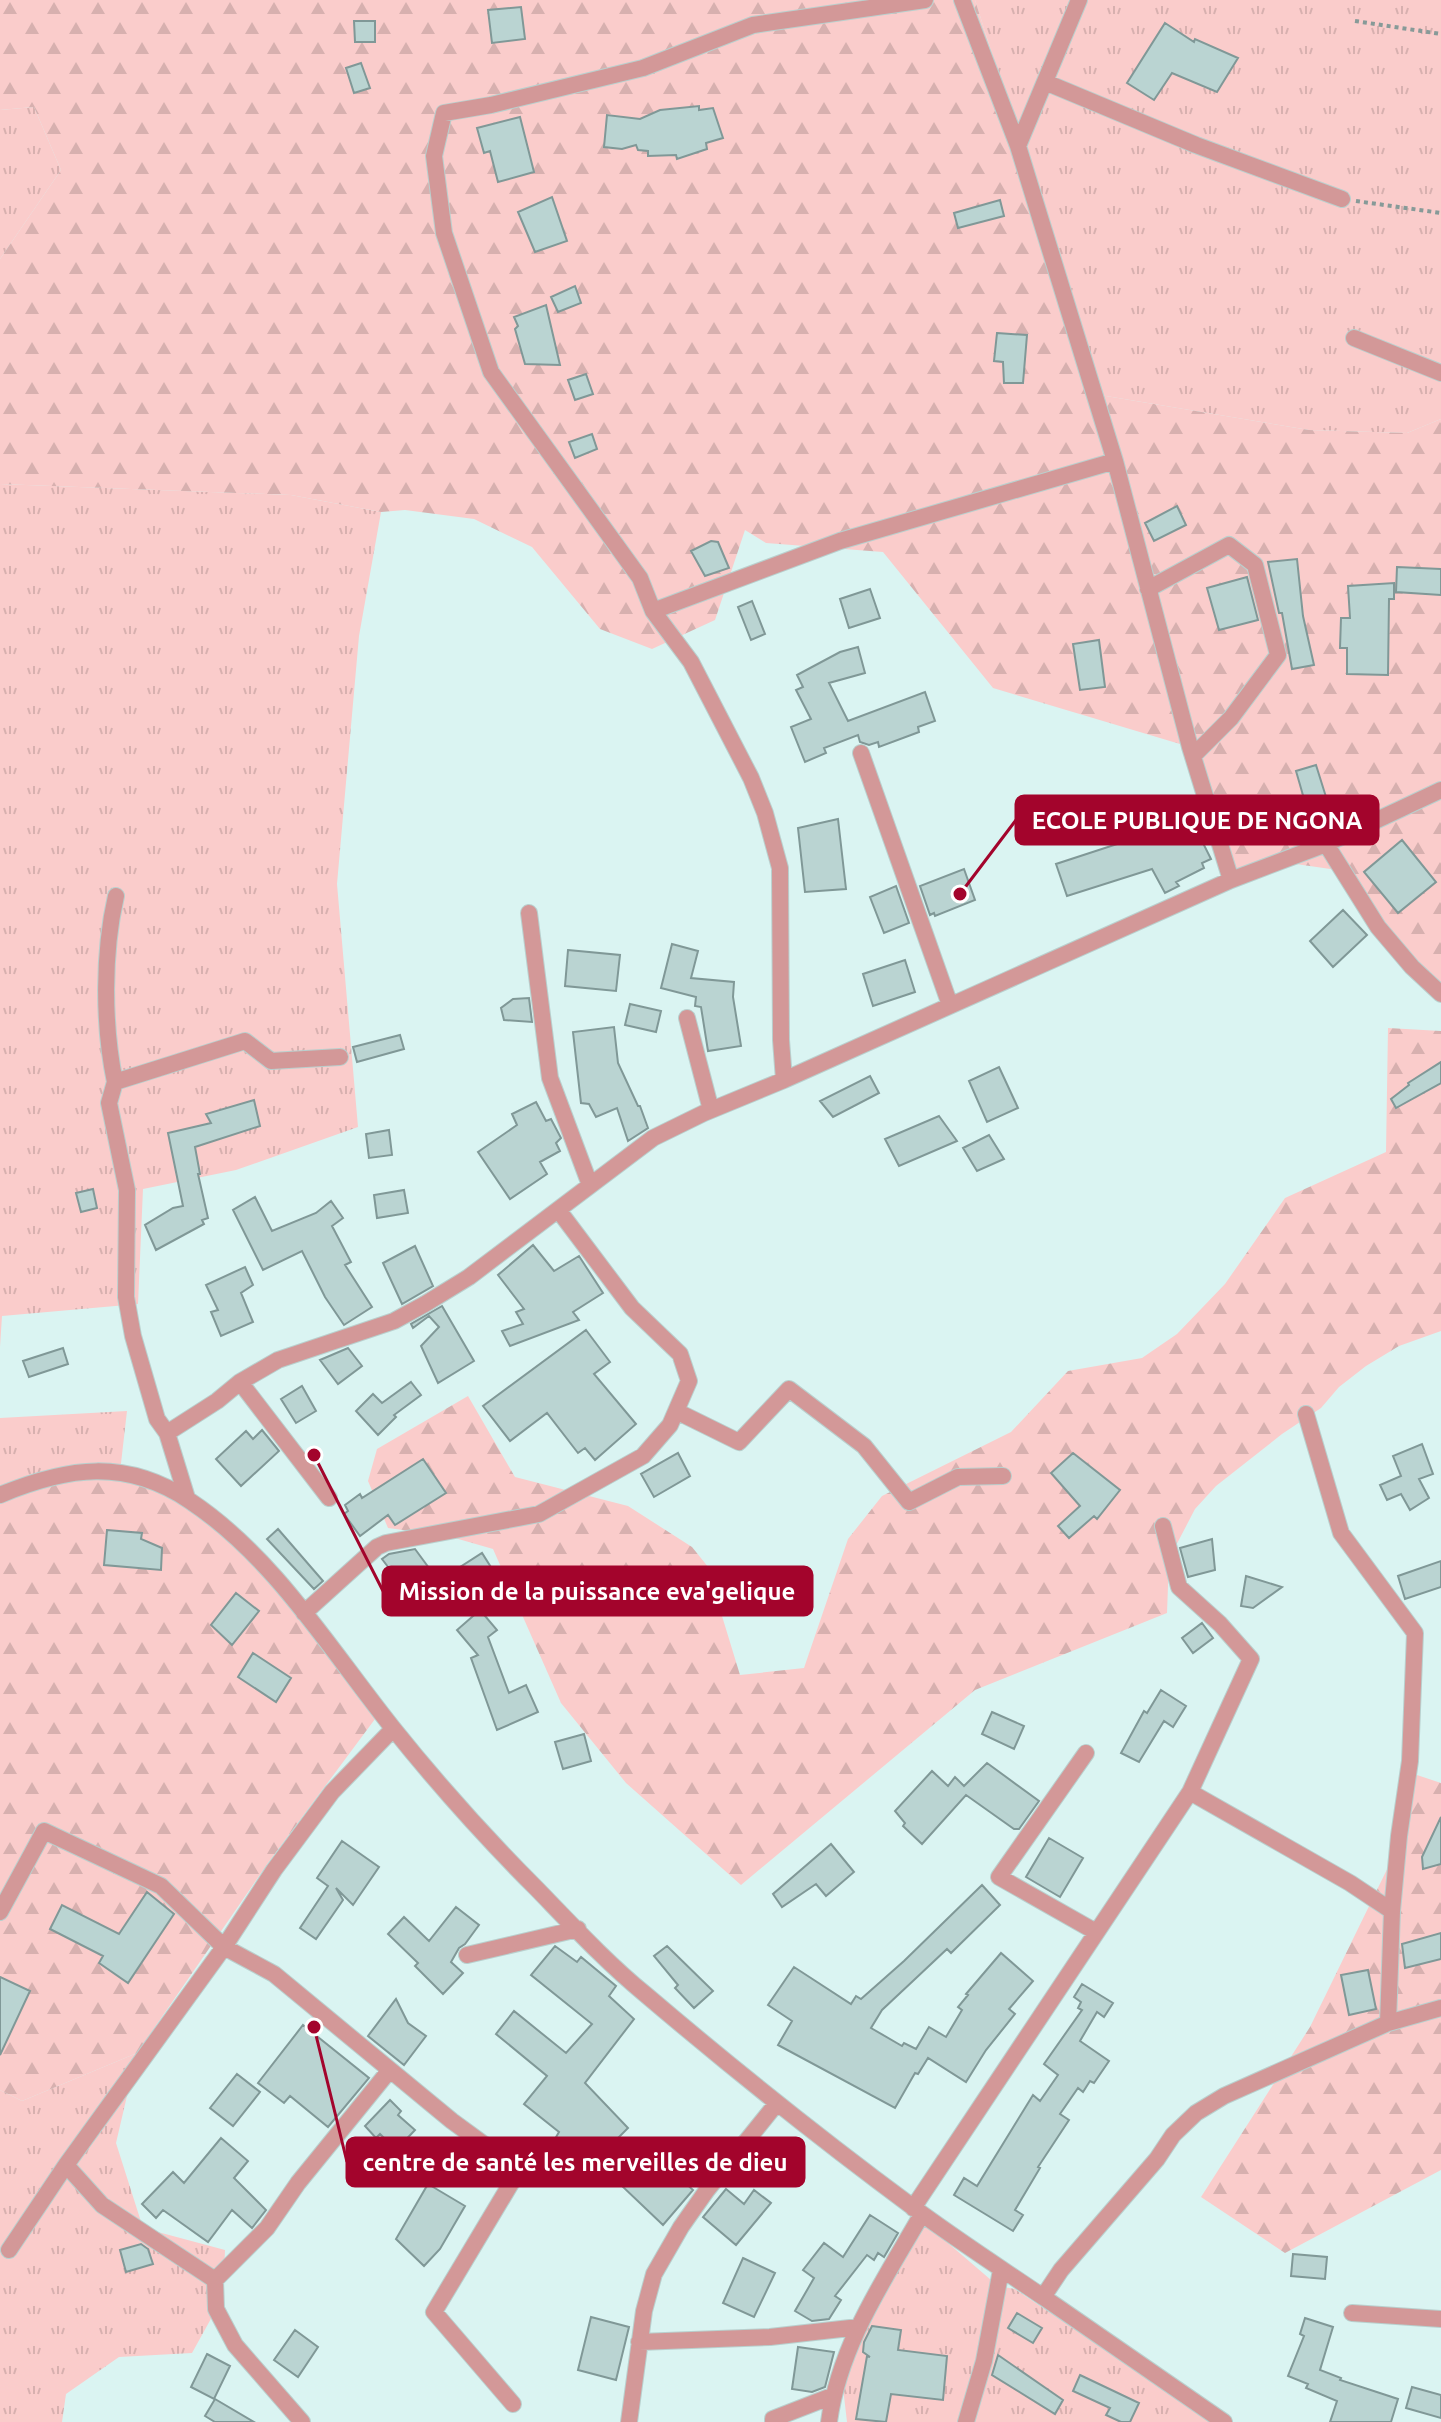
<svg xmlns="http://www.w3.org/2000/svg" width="1441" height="2422" viewBox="0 0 1441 2422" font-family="Ubuntu,sans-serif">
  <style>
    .grass { fill: url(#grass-tufts) }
    .forest { fill: url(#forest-firs) }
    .building { fill: #bad4d2; stroke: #809897; stroke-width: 2 }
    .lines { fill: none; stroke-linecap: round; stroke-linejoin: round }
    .street-casing { stroke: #b9d0ce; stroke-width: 18 }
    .path { stroke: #879a98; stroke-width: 4; stroke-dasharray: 4 4; stroke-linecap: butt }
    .street { stroke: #d39898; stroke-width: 16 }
    .leader { fill: none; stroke: #a3042c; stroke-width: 3 }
    .callout-dot { fill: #a3042c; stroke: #fff; stroke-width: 3 }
    .callout { fill: #a3042c; stroke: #a3042c; stroke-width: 3 }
    .callout-label { font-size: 24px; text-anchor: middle; font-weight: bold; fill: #fff }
  </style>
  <defs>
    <pattern id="grass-tufts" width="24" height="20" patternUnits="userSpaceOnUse" patternTransform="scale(2)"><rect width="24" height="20" fill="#facccb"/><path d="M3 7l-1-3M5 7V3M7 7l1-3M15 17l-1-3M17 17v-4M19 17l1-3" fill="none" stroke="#d7b0af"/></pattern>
    <pattern id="forest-firs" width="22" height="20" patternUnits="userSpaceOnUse" patternTransform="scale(2)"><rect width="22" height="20" fill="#facccb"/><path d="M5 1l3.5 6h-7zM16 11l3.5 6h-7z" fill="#d7b0af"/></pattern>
  </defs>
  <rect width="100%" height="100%" fill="#daf4f2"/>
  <!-- grass -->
  <path class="grass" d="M975 0H1441V419L1407 433 1309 430 1100 395Z
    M34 107 61 170 0 259V110Z
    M0 484 291 495 381 512 359 636 337 884 358 1127 236 1170 143 1189 138 1304 2 1316 0 1347Z
    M127 1411 120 1472 0 1489V1418Z
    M137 2053 116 2143 143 2228 225 2250 223 2297 192 2353 119 2357 66 2394 62 2422H0V2090L22 2101Z
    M913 2213 998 2286 1015 2289 1213 2422H847L842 2379Z"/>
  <!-- forest -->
  <path class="forest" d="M0 0H975L1100 395 1309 430 1407 433 1441 419V994L1412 967 1351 872 1268 860 1231 880 1190 747 993 688 883 552 766 543 745 530 715 620 652 649 600 629 532 547 474 519 405 510 381 512 291 495 0 484V259L61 170 34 107 0 110Z
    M1388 1028 1441 1031V1331L1399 1346 1366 1366 1339 1387 1321 1408 1282 1434 1216 1486 1195 1509 1169 1559 1167 1613 975 1690 741 1885 626 1783 561 1703 493 1549 448 1536 388 1528 368 1481 377 1449 468 1396 515 1477 628 1506 692 1547 717 1578 722 1616 740 1675 804 1668 848 1539 882 1496 1011 1432 1068 1371 1142 1358 1177 1334 1225 1284 1285 1198 1386 1152Z
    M91 1470 207 1505 378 1715 268 1863 137 2053 22 2101 0 2090V1489Z
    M1411 1773 1441 1783V2170L1285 2253 1201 2197 1310 2027 1395 1853Z"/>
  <!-- building -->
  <path class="building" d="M521 7 525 39 492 43 488 10Z
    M354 21H375V42H355Z
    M1165 23 1194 42 1195 39 1238 58 1217 92 1172 73 1154 100 1127 83Z
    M361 63 370 88 354 93 346 68Z
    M699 106V110L713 108 723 138 706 143 707 149 677 159 676 155 648 156V151L638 150 636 145 622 149 604 147 607 115 640 119 660 110Z
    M520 117 534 172 498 182 490 151 484 153 477 128Z
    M552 197 567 241 535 252 518 212Z
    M1000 200 1004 216 958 228 954 213Z
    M575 286 581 303 558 312 551 297Z
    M546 305 560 365 525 364 515 329 518 326 514 317Z
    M997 333 1027 335 1023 383H1004L1003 362 994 361Z
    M586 374 593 394 575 400 568 380Z
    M592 434 597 449 575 458 569 442Z
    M1177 506 1186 525 1154 541 1145 523Z
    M711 541 718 542 729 568 705 576 691 551Z
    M1297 559 1303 616 1314 665 1292 669 1282 613H1279L1268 562Z
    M1397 567 1441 569V595L1396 592Z
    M1247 577 1258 620 1219 630 1207 588Z
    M1394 583V599H1389L1388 675 1347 674V648H1340L1341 618H1350L1348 586Z
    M870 589 880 618 849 628 840 599Z
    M752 601 765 634 751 640 738 607Z
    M1099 640 1105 687 1080 690 1073 644Z
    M858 647 865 673 829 683 848 721 925 692 935 721 918 727 919 732 879 747 878 742 869 745 860 742 858 735 824 748 826 753 805 762 791 727 811 719 796 690 803 687 797 675 840 652Z
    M1316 765 1332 816 1311 823 1296 771Z
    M1174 797 1196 834 1198 833 1211 859 1202 863 1204 868 1176 882 1179 886 1165 893 1152 869 1067 896 1056 864 1151 833 1141 816Z
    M838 819 846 889 805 892 798 828Z
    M1402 840 1436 882 1398 913 1364 872Z
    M964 869 975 900 935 916 934 913 930 915 920 886Z
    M896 886 909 923 884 933 870 897Z
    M1343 910 1367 935 1333 967 1310 941Z
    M672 944 698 951 691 978 734 982 733 997 741 1046 708 1051 701 1007 695 1006 696 997 661 988Z
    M568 950 620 955 616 991 565 986Z
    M905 960 915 992 873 1006 863 974Z
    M529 998 532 1022 504 1020 501 1008 513 999Z
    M630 1004 661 1011 656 1032 625 1025Z
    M614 1027 618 1063 638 1106H640L648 1128 628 1141 617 1108 596 1117 589 1104 581 1103 573 1032Z
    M400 1035 404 1049 357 1062 353 1047Z
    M1441 1062V1083L1396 1108 1391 1099 1409 1085 1408 1083Z
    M999 1067 1018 1108 987 1122 969 1081Z
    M870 1076 879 1093 833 1117 820 1101Z
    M254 1100 260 1126 195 1147 200 1174H198L208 1218 202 1220 204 1224 156 1250 145 1225 173 1208 183 1206 168 1133 211 1123 206 1114Z
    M536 1102 546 1121 551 1119 561 1138 556 1143 560 1151 540 1162 547 1174 510 1199 478 1152 517 1125 512 1114Z
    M939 1116 957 1141 899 1166 885 1139Z
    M389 1130 392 1155 369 1158 366 1134Z
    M989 1135 1004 1159 977 1171 963 1148Z
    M93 1189 97 1208 81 1212 76 1193Z
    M404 1190 408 1213 377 1218 374 1195Z
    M255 1197 272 1231 316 1213 331 1201 343 1218 332 1226 351 1262 345 1265 372 1307 344 1325 325 1297 302 1251 263 1270 233 1210Z
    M533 1245 554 1271 579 1256 603 1293 573 1312 579 1320 510 1346 502 1331 523 1324 516 1312 524 1309 498 1275Z
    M415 1246 433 1286 402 1304 383 1263Z
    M245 1267 253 1285 241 1293 253 1322 221 1336 211 1312 218 1310 206 1285Z
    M442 1306 474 1361 438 1383 421 1346 439 1327 429 1316 413 1328 411 1324Z
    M586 1330 610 1362 594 1374 636 1424 595 1460 585 1448 578 1453 547 1413 510 1441 483 1406Z
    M63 1348 68 1364 29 1377 23 1361Z
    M348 1348 362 1366 338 1384 320 1360Z
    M411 1382 421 1395 394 1415 396 1417 378 1435 356 1411 373 1394 382 1403Z
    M302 1386 316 1411 296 1423 281 1399Z
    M262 1430 279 1451 241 1486 216 1459 246 1431 253 1439Z
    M1422 1444 1433 1474 1419 1479 1429 1498 1410 1510 1401 1494 1387 1500 1380 1485 1401 1476 1393 1456Z
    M678 1453 690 1476 654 1497 641 1474Z
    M1073 1453 1120 1490 1097 1519 1094 1516 1069 1538 1058 1526 1080 1506 1051 1473Z
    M423 1459 446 1493 395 1525 388 1515 360 1536 344 1514 348 1511 345 1505 360 1494 362 1498Z
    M278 1529 323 1581 314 1589 267 1539Z
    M107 1530 142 1533 141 1539 162 1548 161 1570 104 1565Z
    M1212 1539 1215 1570 1188 1577 1180 1548Z
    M415 1549 432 1572 443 1568 446 1576 482 1553 494 1572 462 1593 421 1610 382 1559 389 1554Z
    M1441 1561V1587L1405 1599 1398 1576Z
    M1246 1576 1282 1587 1253 1608 1241 1606Z
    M236 1593 259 1611 232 1645 211 1625Z
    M480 1610 497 1630 488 1637 509 1693 526 1685 538 1712 497 1730 471 1658 478 1655 457 1630Z
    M1202 1623 1213 1638 1193 1653 1182 1638Z
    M253 1653 291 1678 276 1702 238 1677Z
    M1161 1690 1186 1706 1173 1727 1164 1721 1139 1762 1121 1753 1144 1711 1147 1713Z
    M992 1712 1024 1726 1014 1749 982 1734Z
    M584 1734 591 1761 563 1769 555 1742Z
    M987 1763 1039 1801 1019 1829H1014L966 1795 922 1844 903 1826 905 1823 895 1811 932 1771 948 1786 955 1777 964 1786Z
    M1441 1817V1864L1423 1869 1422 1857Z
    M1049 1838 1083 1858 1060 1897 1026 1877Z
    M342 1841 379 1867 353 1905 336 1888 343 1900 316 1939 300 1928 328 1886 317 1878Z
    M831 1844 854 1872 826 1896 816 1884 782 1907 773 1894Z
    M982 1885 1000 1905 951 1953 947 1949 914 1980 882 2010 871 2028 902 2046 904 2043 916 2049 929 2027 946 2037 962 2010 958 2007 968 1995 966 1994 1001 1953 1033 1981 1009 2009 1015 2014 986 2050 966 2082 928 2058 918 2074 915 2073 895 2108 778 2045 792 2021 768 2005 794 1967 851 2004 856 1996 861 1999 904 1961Z
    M147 1892 174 1914 128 1983 99 1963 103 1956 50 1929 62 1905 119 1934Z
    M456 1907 479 1925 465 1944 459 1948 451 1962 463 1973 443 1994 415 1966 418 1963 388 1934 404 1917 429 1941Z
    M1441 1933V1959L1405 1968 1402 1944Z
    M555 1946 577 1962 581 1957 616 1986 609 1996 634 2019 585 2083 628 2128 595 2161 583 2149 563 2185 537 2170 559 2132 524 2104 547 2076 496 2034 514 2011 566 2053 592 2024 531 1975Z
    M667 1946 713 1991 694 2008 675 1988 678 1985 654 1956Z
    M1368 1970 1376 2009 1349 2015 1341 1975Z
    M0 1977 30 1991 0 2055Z
    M1082 1984 1113 2003 1104 2017 1097 2012 1080 2041 1109 2061 1094 2083 1090 2081 1083 2092 1078 2088 1060 2114 1069 2120 1038 2167 1040 2168 1015 2210 1023 2215 1013 2231 954 2195 964 2178 977 2186 1033 2095 1040 2101 1058 2075 1044 2064 1082 2010 1078 2008 1081 2002 1074 1997Z
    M396 1999 408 2023 426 2036 404 2065 368 2036Z
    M303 2025 369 2078 328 2127 290 2096 284 2103 258 2083Z
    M237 2074 260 2092 233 2126 210 2108Z
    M390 2100 401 2111 398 2115 415 2130 396 2150 380 2134 376 2138 365 2126Z
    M221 2138 248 2161 234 2178 266 2210 252 2228 232 2210 208 2242 163 2210 156 2218 142 2204 173 2172 184 2183Z
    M652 2152 693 2190 663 2225 622 2186Z
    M428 2184 465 2206 440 2249 424 2266 396 2239Z
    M726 2189 744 2204 754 2190 771 2203 736 2245 703 2217Z
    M870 2215 898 2233 884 2257 878 2253 874 2260 867 2255 835 2296 841 2300 829 2319 812 2321 795 2311 814 2278 803 2270 824 2243 843 2257Z
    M141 2244 148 2249 153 2264 126 2272 120 2250Z
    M1293 2254 1327 2257 1325 2279 1291 2276Z
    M743 2258 775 2273 754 2317 723 2303Z
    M1017 2313 1042 2328 1033 2343 1008 2328Z
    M591 2317 629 2327 616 2380 578 2370Z
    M1305 2318 1333 2327 1320 2370 1341 2378 1340 2380 1398 2399 1391 2422H1330L1337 2401 1306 2388 1308 2384 1288 2376 1304 2336 1300 2334Z
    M872 2326 901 2330 898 2350 947 2356 943 2400 891 2394 886 2422 856 2419 867 2356 870 2357 863 2352 864 2342Z
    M295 2330 318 2347 298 2377 274 2360Z
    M798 2347 834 2352 825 2387 812 2392 792 2389Z
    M207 2354 230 2366 214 2399 191 2387Z
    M998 2355 1063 2400 1055 2414 992 2375Z
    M1080 2375 1139 2403 1130 2422H1121L1106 2415 1110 2408 1073 2391Z
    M1412 2387 1441 2395V2418L1406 2408Z
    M215 2399 254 2422H215L205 2416Z"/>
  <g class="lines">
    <defs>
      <path id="street" d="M962 0 1018 146
        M1045 82 1196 145 1342 199
        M1354 338 1441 373
        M1148 589 1229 545 1255 565 1278 655 1231 718 1193 756
        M653 611 840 541 1115 461
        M861 753 950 1005
        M1326 844 1378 927 1412 967 1441 994
        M1231 880 1326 844 1441 790
        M529 913 550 1078 590 1185
        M687 1018 711 1110
        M784 1080 781 1040 780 868 765 813 751 778 691 662 653 611 640 578 491 372 444 233 434 156 444 113 491 105 643 68 753 25 925 0
        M115 1082C103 1025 103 952 116 896
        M240 1382 329 1498
        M676 1411 739 1442 789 1389 864 1446 909 1502 958 1477 1003 1476
        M167 1433 157 1419 133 1336 126 1297 127 1190 109 1103 115 1082 245 1041 271 1061 340 1057
        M0 1495C67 1467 126 1458 190 1501 274 1557 329 1648 392 1727 436 1782 485 1837 536 1888 571 1924 606 1962 645 1994 732 2068 822 2140 914 2208 957 2240 1002 2269 1046 2299 1105 2340 1164 2381 1224 2422
        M187 1498 167 1433 217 1401 240 1382 278 1360 394 1321 425 1304 469 1277 653 1138 704 1113 784 1080 1231 880 1190 747 1115 461 1018 146 1079 0
        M304 1613 377 1547 386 1543 539 1514 643 1456 670 1425 689 1381 680 1354 632 1308 559 1211
        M1086 1753 999 1877 1096 1932
        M1190 1792 1350 1883 1392 1911
        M0 1912 44 1831 161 1886 224 1947 274 1974 452 2121 519 2170 434 2312 513 2404
        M467 1955 578 1929
        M1388 2023 1441 2008
        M66 2165 102 2205 215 2280
        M913 2208 1190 1792 1251 1659 1220 1624 1179 1587 1163 1526
        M9 2250 66 2165 224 1947 274 1870 332 1792 393 1729
        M1043 2297 1061 2270 1157 2159 1173 2135 1196 2113 1224 2096 1388 2023 1392 1911 1399 1836 1410 1761 1415 1633 1341 1533 1306 1414
        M1352 2313 1441 2319
        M639 2342 770 2337 859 2327
        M302 2422 235 2345 216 2309 215 2280 267 2228 298 2183 389 2071
        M629 2422 644 2311 654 2274 681 2227 707 2190 777 2103
        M773 2422V2419L832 2396
        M829 2422C839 2346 884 2280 922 2214
        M966 2422 984 2361 1001 2270"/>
    </defs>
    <!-- street casing -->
    <use href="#street" class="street-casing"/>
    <!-- path -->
    <path class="path" d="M1355 21 1441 34
      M1356 201 1441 213"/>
    <!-- street -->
    <use href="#street" class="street"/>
  </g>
  <!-- callouts -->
  <path class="leader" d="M960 894L1016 820M314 1455L383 1591M314 2027L347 2162"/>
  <g class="callout-dot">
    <circle cx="960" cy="894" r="8"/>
    <circle cx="314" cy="1455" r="8"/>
    <circle cx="314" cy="2027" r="8"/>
  </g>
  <g class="callout">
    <rect x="1016" y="796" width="362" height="48" rx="8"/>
    <rect x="383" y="1567" width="429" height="48" rx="8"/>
    <rect x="347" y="2138" width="457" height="48" rx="8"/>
  </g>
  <g class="callout-label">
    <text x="1197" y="829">ECOLE PUBLIQUE DE NGONA</text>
    <text x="597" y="1600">Mission de la puissance eva'gelique</text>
    <text x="575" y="2171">centre de santé les merveilles de dieu</text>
  </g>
</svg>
